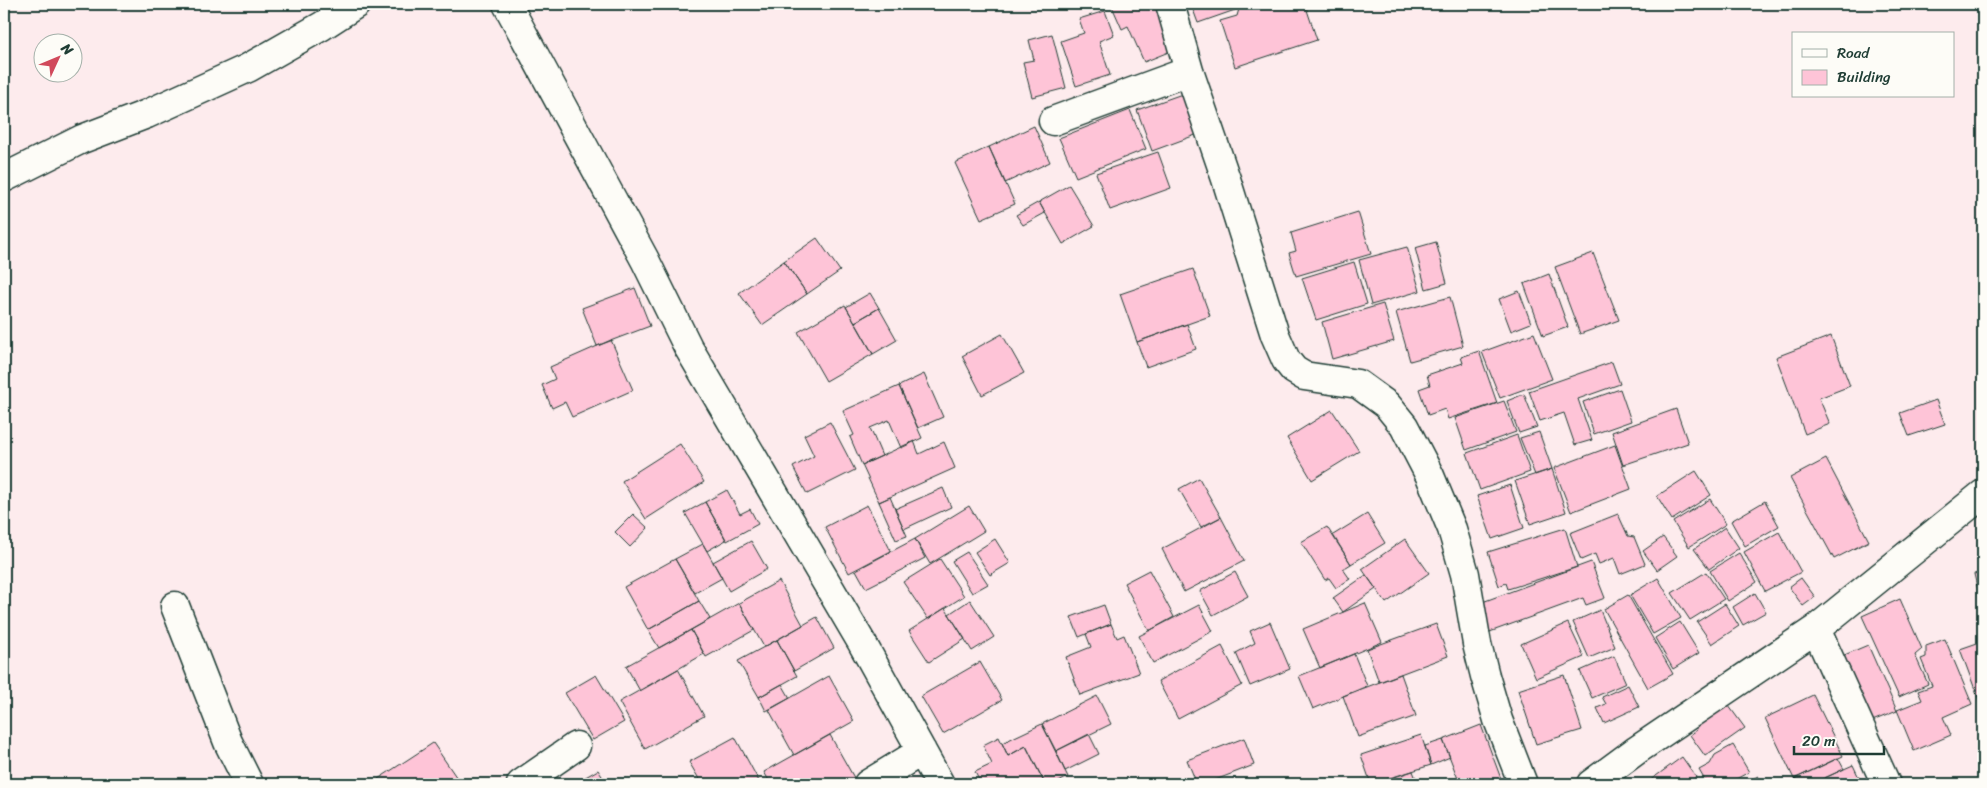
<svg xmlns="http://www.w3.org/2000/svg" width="1987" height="788" viewBox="0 0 1987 788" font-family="Sriracha,sans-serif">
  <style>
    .building { fill: #fec4d7; stroke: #1f3d34 }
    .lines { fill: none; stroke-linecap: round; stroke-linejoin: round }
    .street-casing { stroke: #1f3d34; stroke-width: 31 }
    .street { stroke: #fdfcf7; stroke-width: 28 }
  </style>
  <rect width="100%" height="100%" fill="#fdebed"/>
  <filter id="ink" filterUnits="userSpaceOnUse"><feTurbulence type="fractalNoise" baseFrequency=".02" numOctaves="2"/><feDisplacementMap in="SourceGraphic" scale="10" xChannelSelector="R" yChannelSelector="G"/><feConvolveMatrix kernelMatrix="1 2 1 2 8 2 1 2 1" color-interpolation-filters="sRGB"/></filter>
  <g filter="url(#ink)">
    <!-- building -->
    <path class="building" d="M1111 4H1156L1176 49 1144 62 1128 26 1122 29Z
      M1191 4H1232L1235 10 1198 23Z
      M1254 4H1305L1317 40 1235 67 1220 21 1237 16 1239 9Z
      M1105 11 1114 35 1099 41 1110 75 1076 86 1061 41 1084 33 1079 19Z
      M1052 34 1066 88 1032 97 1023 62 1034 60 1029 40Z
      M1185 93 1201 133 1152 151 1137 110Z
      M1130 110 1146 149 1076 177 1059 138Z
      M1034 126 1050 162 1005 183 989 147Z
      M989 147 1015 204 981 219 955 163Z
      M1158 152 1171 188 1110 210 1096 173Z
      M1069 185 1094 226 1063 244 1039 202Z
      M1039 202 1045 213 1023 225 1016 215Z
      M1358 212 1371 254 1296 276 1289 253 1296 251 1291 233Z
      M817 238 840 271 807 294 784 261Z
      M1436 242 1447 283 1426 289 1415 248Z
      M1407 247 1420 291 1371 305 1359 260Z
      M1593 253 1619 320 1580 334 1555 267Z
      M784 261 807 294 762 325 739 293Z
      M1354 262 1367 304 1316 320 1302 278Z
      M1193 269 1210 316 1137 342 1120 294Z
      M1549 274 1568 327 1543 336 1524 284Z
      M635 288 650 326 597 346 582 308Z
      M1519 291 1531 323 1511 331 1499 299Z
      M870 293 879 308 855 322 846 307Z
      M1450 297 1463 346 1410 361 1396 312Z
      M1383 304 1394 341 1332 359 1322 322Z
      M845 305 873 354 826 381 798 332Z
      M879 308 897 340 873 354 855 322Z
      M1187 324 1196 349 1146 367 1137 342Z
      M1534 333 1552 379 1500 398 1482 352Z
      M1002 334 1024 373 982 395 962 356Z
      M1831 336 1850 386 1819 398 1830 424 1805 434 1776 357Z
      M611 340 633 390 572 417 565 402 552 408 542 385 555 379 550 367Z
      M1479 351 1497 403 1448 419 1445 409 1428 415 1419 389 1430 385 1427 375 1463 363 1461 357Z
      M1612 362 1620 384 1578 399 1592 440 1575 445 1564 413 1540 421 1529 391Z
      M924 374 943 417 918 428 899 386Z
      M899 386 922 438 901 448 889 420 870 428 882 456 862 465 850 437 854 435 843 411Z
      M1620 389 1631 421 1594 434 1583 402Z
      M1524 394 1537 427 1519 433 1507 401Z
      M1936 400 1945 424 1909 436 1900 413Z
      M1504 401 1516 432 1466 450 1455 418Z
      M1676 409 1688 443 1623 465 1612 432Z
      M1332 410 1359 451 1312 480 1287 438Z
      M830 422 855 470 807 494 793 467 814 456 804 435Z
      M1539 432 1552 469 1535 475 1520 438Z
      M1517 435 1530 472 1480 490 1467 453Z
      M914 441 919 454 944 442 955 468 879 502 862 465Z
      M680 444 704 482 646 519 622 481Z
      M1615 445 1631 489 1571 512 1554 468Z
      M1826 459 1869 541 1834 559 1790 478Z
      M1552 469 1566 512 1530 524 1515 481Z
      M1696 471 1711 495 1672 520 1657 496Z
      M1199 478 1221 517 1201 527 1179 489Z
      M1510 485 1524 528 1492 539 1477 496Z
      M943 488 951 507 904 529 895 509Z
      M727 490 740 514 750 509 758 524 727 541 705 502Z
      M890 497 907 536 896 540 879 502Z
      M1710 499 1726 524 1689 547 1673 522Z
      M1765 501 1779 526 1745 546 1731 521Z
      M705 502 726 540 707 551 685 513Z
      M867 505 891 551 849 573 825 527Z
      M969 506 984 531 930 564 915 539Z
      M633 514 648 528 630 547 615 532Z
      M1367 514 1385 543 1351 564 1333 535Z
      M1618 514 1628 536 1634 537 1645 564 1620 574 1614 558 1599 564 1595 554 1581 560 1570 533Z
      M1221 517 1244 561 1184 592 1162 549Z
      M1327 527 1351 564 1343 569 1350 579 1336 588 1329 578 1325 580 1301 542Z
      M1725 527 1739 548 1709 569 1694 549Z
      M1565 528 1577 567 1508 589 1506 583 1499 586 1488 552Z
      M1779 532 1801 572 1765 591 1744 552Z
      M1663 537 1677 556 1657 570 1643 551Z
      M915 539 925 558 866 588 856 570Z
      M995 539 1010 563 990 575 975 552Z
      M1405 539 1429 573 1386 603 1362 569Z
      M751 541 767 569 729 591 713 562Z
      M703 544 722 578 695 593 675 559Z
      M967 552 988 584 972 593 952 561Z
      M1739 553 1757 582 1728 601 1710 571Z
      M675 559 699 601 648 630 624 587Z
      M940 559 964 596 928 619 903 582Z
      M1591 562 1605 598 1586 605 1583 598 1487 633 1477 604Z
      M1149 570 1174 617 1149 631 1124 583Z
      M1235 572 1248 596 1213 615 1200 591Z
      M1706 572 1724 599 1690 620 1672 593Z
      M1983 572V612L1974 574Z
      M1366 575 1376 589 1343 612 1333 598Z
      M1658 578 1681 618 1653 634 1630 595Z
      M1801 578 1815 597 1803 606 1789 587Z
      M779 581 803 625 764 647 739 603Z
      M1755 593 1766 612 1743 625 1733 607Z
      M1628 595 1673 674 1648 688 1604 609Z
      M1900 599 1922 649 1915 655 1928 684 1899 697 1862 616Z
      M970 600 994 637 972 651 949 614Z
      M699 601 710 619 659 648 648 630Z
      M739 603 754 630 706 657 691 630Z
      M1365 603 1382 642 1320 668 1303 629Z
      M1725 604 1739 626 1712 644 1697 622Z
      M1104 605 1111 624 1079 637 1071 617Z
      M1199 605 1213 631 1153 663 1139 636Z
      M945 608 965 639 929 662 909 631Z
      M1600 610 1615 647 1589 658 1573 622Z
      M817 617 834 648 794 671 777 640Z
      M1270 622 1290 669 1250 686 1236 653 1255 643 1250 631Z
      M1680 622 1699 653 1673 669 1655 638Z
      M1568 623 1584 657 1536 678 1521 644Z
      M1111 624 1117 638 1124 635 1139 673 1080 695 1066 657 1091 647 1086 634Z
      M1436 624 1448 656 1379 682 1367 649Z
      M691 630 704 654 640 691 626 666Z
      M1945 639 1972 704 1943 717 1951 735 1914 751 1897 710 1922 700 1918 691 1932 686 1921 659 1926 657V646Z
      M777 640 797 676 759 697 738 661Z
      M1983 641V701L1980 703 1960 649Z
      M1868 645 1897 711 1870 722 1842 656Z
      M1222 646 1242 685 1178 719 1158 681Z
      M1354 654 1367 686 1313 709 1299 676Z
      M1614 656 1626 683 1592 698 1580 671Z
      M980 662 1002 700 943 734 921 696Z
      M678 669 704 716 645 749 619 702Z
      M1401 674 1416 716 1358 737 1343 696Z
      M596 675 624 722 593 740 565 693Z
      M1564 675 1582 730 1536 744 1518 690Z
      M829 676 854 721 794 755 769 710Z
      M782 684 790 698 766 711 759 697Z
      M1628 685 1639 707 1604 723 1597 708 1606 704 1602 697Z
      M1813 695 1843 756 1794 779 1765 718Z
      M1097 696 1111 724 1056 751 1042 724Z
      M1726 702 1745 728 1705 756 1690 735 1697 730 1693 725Z
      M1042 724 1068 777 1055 784H1045L1026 746 1008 756 1002 743Z
      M1481 725 1503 784H1460L1443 740Z
      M1089 734 1099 754 1065 771 1056 751Z
      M830 735 857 783 771 784 764 772Z
      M1421 735 1431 765 1371 784 1361 755Z
      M735 737 760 783 702 784 689 762Z
      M999 737 1008 756 1026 746 1045 784H981L975 772 992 764 983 745Z
      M1244 738 1254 765 1205 784H1197L1187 760Z
      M1443 740 1450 757 1431 765 1425 746Z
      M433 743 461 784H381L378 779Z
      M1733 745 1749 772 1727 784H1707L1699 770 1710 764 1715 755Z
      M1682 757 1696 777 1686 784H1645Z
      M1838 758 1844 769 1812 784H1797L1794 779Z
      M1853 765 1862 784H1812L1844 769Z
      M598 770 607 784H573Z
      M1413 771 1418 784H1373Z
      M1758 776 1763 784H1743Z"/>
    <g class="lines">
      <defs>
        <path id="street" d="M507 4 645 260 688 347 862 643 940 784
          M1170 4 1189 71 1226 179 1275 335 1286 360 1294 370 1304 376 1358 384 1387 405 1404 426 1430 476 1452 529 1465 574 1477 644 1485 676 1498 720 1523 784
          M1053 121 1189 71
          M4 178 82 139 147 114 248 68 322 26 356 4
          M175 606 228 742 249 784
          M1816 629 1886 784
          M521 784 576 746
          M868 784 922 751
          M1591 784 1637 750 1816 629 1983 494"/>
      </defs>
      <!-- street casing -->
      <use href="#street" class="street-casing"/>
      <!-- street -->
      <use href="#street" class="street"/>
    </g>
  </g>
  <!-- margin -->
  <rect width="1987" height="788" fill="none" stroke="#fdfcf7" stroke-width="20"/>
  <rect x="10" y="10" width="1967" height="768" fill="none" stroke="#1f3d34" stroke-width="2" filter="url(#ink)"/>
  <!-- legend -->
  <rect x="1792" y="32" width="162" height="65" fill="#fdfcf7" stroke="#a4b0a9"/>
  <rect x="1802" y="49" width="25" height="8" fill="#fdfcf7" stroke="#a4b0a9"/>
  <text x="1837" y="58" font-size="15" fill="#1f3d34">Road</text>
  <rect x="1802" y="70" width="25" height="15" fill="#fec4d7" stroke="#a4b0a9"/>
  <text x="1837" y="82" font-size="15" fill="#1f3d34">Building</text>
  <!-- north arrow -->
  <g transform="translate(58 58) rotate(46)"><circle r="24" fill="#fdfcf7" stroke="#a4b0a9"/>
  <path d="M0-4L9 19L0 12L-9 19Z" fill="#d1495b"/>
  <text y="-8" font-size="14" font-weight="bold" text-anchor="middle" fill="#1f3d34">N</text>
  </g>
  <!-- scale -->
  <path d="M1794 746v8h90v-8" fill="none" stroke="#1f3d34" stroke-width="2.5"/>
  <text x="1802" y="746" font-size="15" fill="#1f3d34" stroke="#fdfcf7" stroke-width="4" paint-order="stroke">20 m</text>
</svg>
